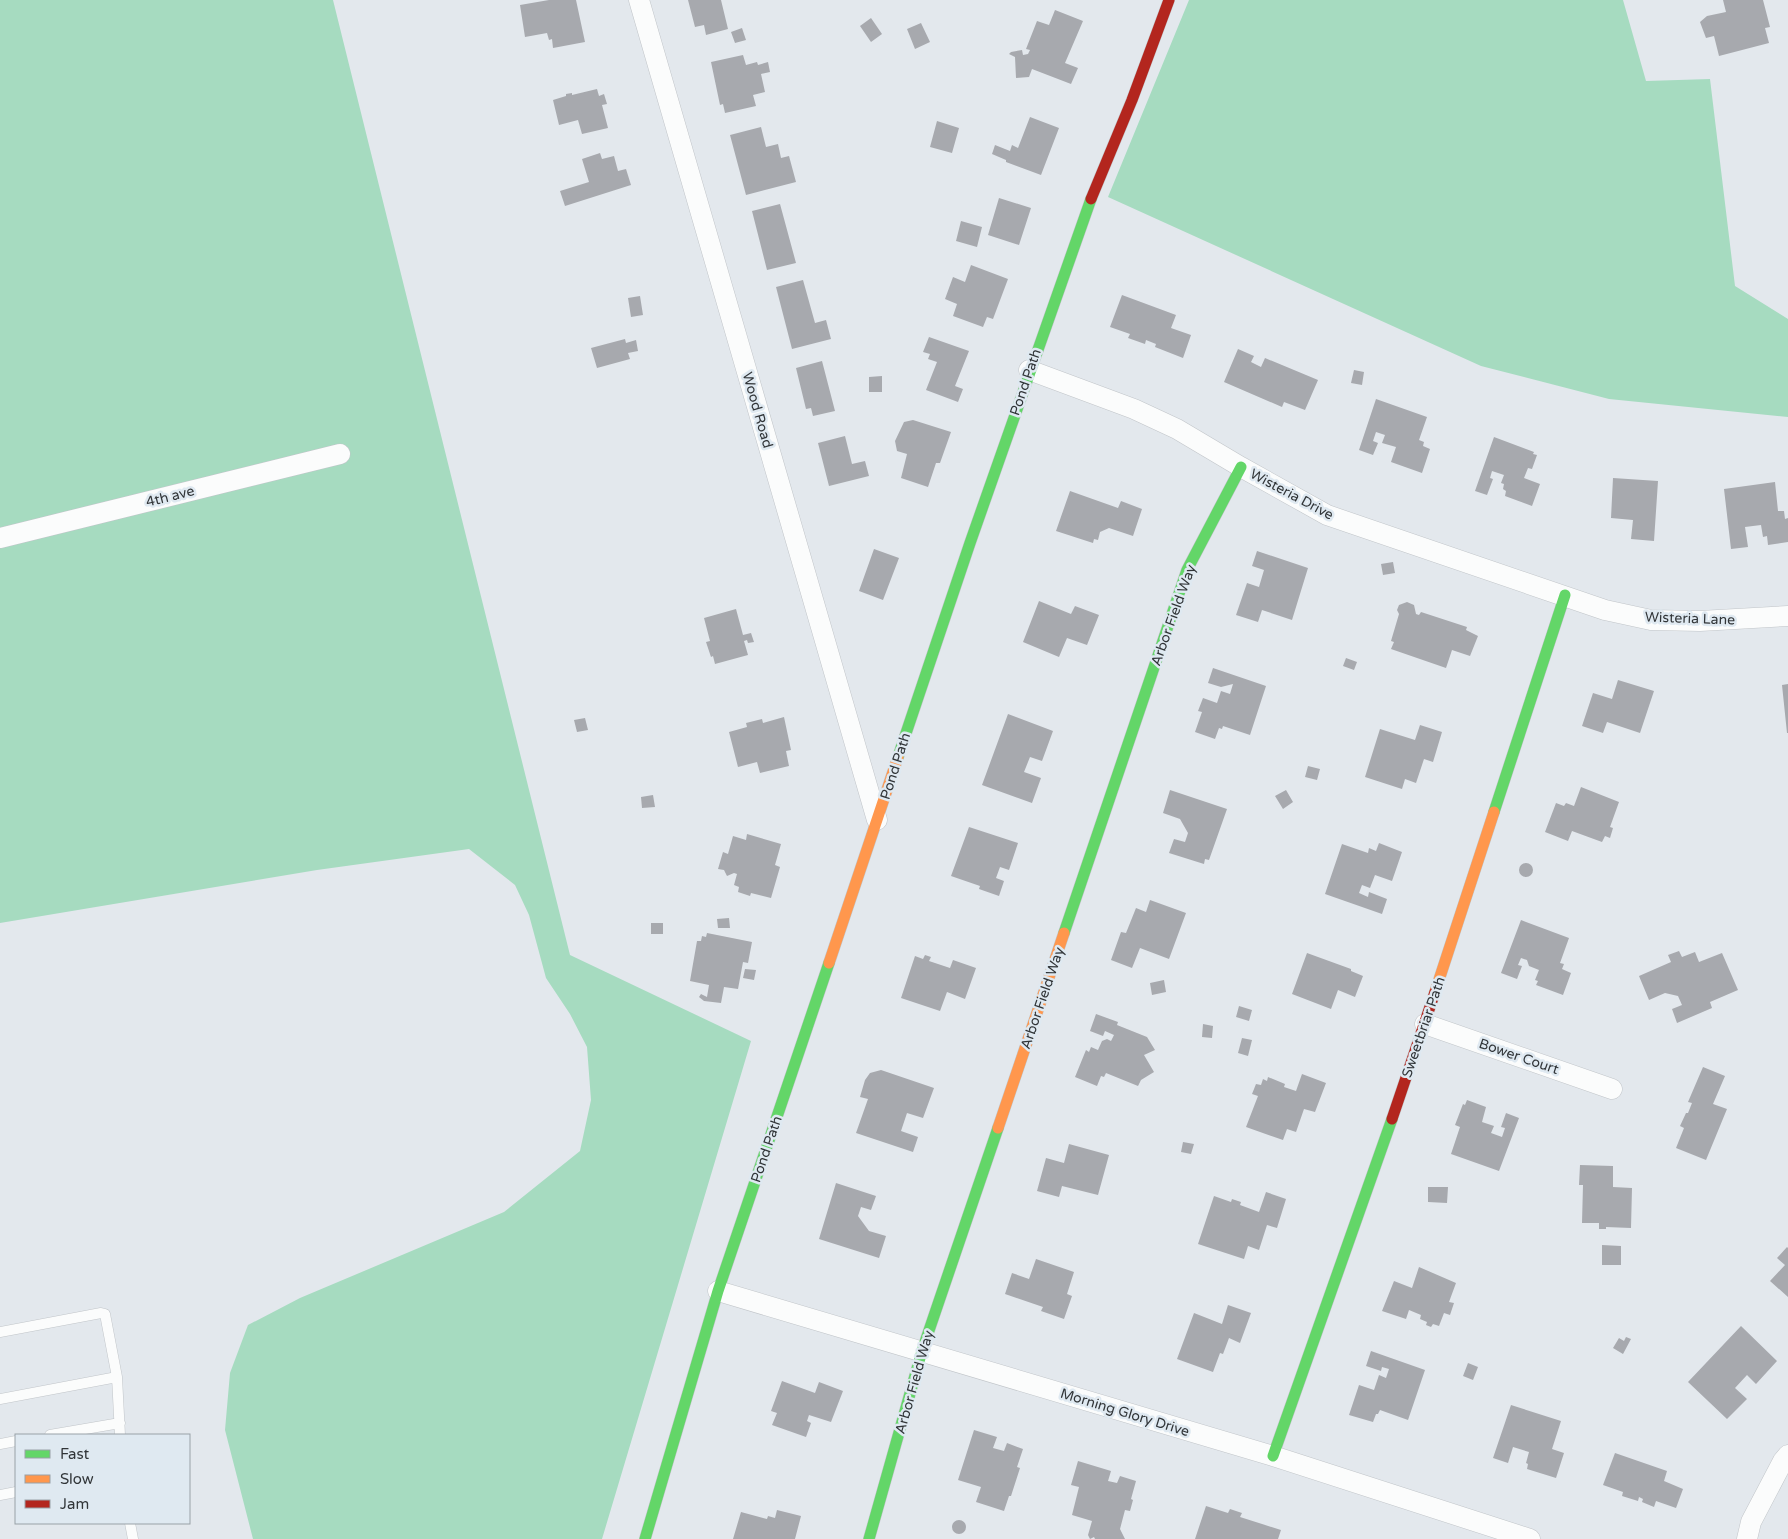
<svg xmlns="http://www.w3.org/2000/svg" width="1788" height="1539" viewBox="0 0 1788 1539" font-family="'Varela Round',sans-serif">
  <style>
    .forest { fill: #a6dbc0 }
    .building { fill: #a7a9ae }
    .lines { fill: none; stroke-linecap: round; stroke-linejoin: round }
    .lane-casing { stroke: #c1c5c9; stroke-width: 11 }
    .street-casing { stroke: #c1c5c9; stroke-width: 21 }
    .fast-casing { stroke: #c1c5c9; stroke-width: 12 }
    .slow-casing { stroke: #c1c5c9; stroke-width: 12 }
    .jam-casing { stroke: #c1c5c9; stroke-width: 12 }
    .lane { stroke: #fbfcfc; stroke-width: 10 }
    .street { stroke: #fbfcfc; stroke-width: 20 }
    .fast { stroke: #63d668; stroke-width: 11 }
    .slow { stroke: #ff974d; stroke-width: 11 }
    .jam { stroke: #b3261e; stroke-width: 11 }
    .labels { text-anchor: middle; stroke-width: 5; stroke-linejoin: round; paint-order: stroke }
    .street-label { font-size: 14px; fill: #313538; stroke: #dfe9f1 }
  </style>
  <rect width="100%" height="100%" fill="#e3e8ed"/>
  <!-- forest -->
  <path class="forest" d="M0 0H333L570 955 751 1041 602 1539H253L225 1430 230 1373 248 1325 300 1298 504 1212 580 1151 591 1100 587 1047 570 1014 546 978 529 915 515 885 469 849 317 870 0 923Z
    M1189 0H1623L1646 81 1710 79 1735 286 1788 319V417L1609 399 1481 366 1108 197Z"/>
  <!-- building -->
  <path class="building" d="M549 0H576L585 42 553 48 552 39 549 40 547 33 525 37 520 5Z
    M688 0H721L728 29 706 35 704 25 695 27Z
    M1723 0H1763L1770 27 1765 28 1769 43 1719 56 1714 36 1706 38 1700 22 1707 16 1726 12Z
    M1055 10 1083 21 1065 63 1078 68 1071 84 1032 69 1029 77 1016 78 1015 57 1009 54 1011 52 1022 50 1023 55 1028 54 1030 50 1026 49 1037 21 1049 25Z
    M871 18 882 34 871 42 860 26Z
    M921 23 930 42 915 49 907 29Z
    M742 28 746 40 735 43 731 32Z
    M743 55 746 65 757 62 758 65 768 62 770 72 761 74 765 92 753 95 756 106 725 113 723 104 720 105 711 62Z
    M597 89 599 96 604 94 607 104 602 105 608 128 582 134 578 120 559 125 553 100 566 96V94L572 93V95Z
    M1030 117 1059 128 1041 175 1006 162V160L992 154 995 145 1010 151 1012 145 1018 148Z
    M937 121 959 128 952 153 930 147Z
    M761 127 766 147 778 144 781 158 789 156 796 182 746 195 730 135Z
    M600 153 602 159 614 156 618 171 626 169 631 185 565 206 560 191 589 182 582 159Z
    M999 198 1031 208 1019 245 988 235Z
    M780 204 796 263 767 270 752 211Z
    M961 221 982 227 977 247 956 241Z
    M971 265 1008 279 993 319 987 317 983 327 953 316 957 304 945 299 953 277 965 282Z
    M803 280 815 323 826 320 831 339 792 349 776 287Z
    M1122 295 1176 315 1171 328 1191 335 1183 358 1155 347 1156 344 1146 340 1145 344 1128 338 1130 334 1110 327Z
    M640 296 643 315 631 317 628 298Z
    M929 337 969 351 955 386 963 389 958 402 926 390 937 362 928 359 930 354 923 352Z
    M625 339 626 343 636 340 638 351 628 353 630 359 597 368 591 348Z
    M1238 349 1254 356 1251 362 1261 367 1265 358 1318 380 1305 410 1284 402 1282 407 1224 382Z
    M822 361 835 411 813 416 811 408 806 409 796 368Z
    M1354 370 1364 372 1362 385 1351 383Z
    M882 376V392H869V377Z
    M1376 399 1427 417 1419 440 1424 442 1423 446 1430 449 1422 473 1391 462 1396 447 1382 443 1385 435 1376 432 1373 441 1378 443 1373 455 1359 450Z
    M913 420 951 432 940 463H936L928 487 901 478 907 454 897 451 895 441 904 422Z
    M845 436 852 464 865 461 869 476 829 486 818 443Z
    M1494 437 1534 452 1533 454 1537 455 1532 469 1528 468 1524 478 1540 484 1532 506 1505 496 1506 491 1503 489 1504 484 1501 483 1504 475 1492 471 1490 478 1493 479 1487 495 1475 491Z
    M1613 478 1658 481 1654 541 1631 539 1633 520 1611 518Z
    M1775 482 1778 511H1784L1785 519 1788 518V542L1768 545 1767 536 1763 537 1761 525 1745 527 1748 547 1731 549 1724 489Z
    M1070 491 1118 508 1121 501 1142 509 1133 536 1109 528 1100 532 1098 540 1094 539 1093 543 1056 531Z
    M874 549 899 558 883 600 859 591Z
    M1257 551 1308 568 1292 620 1262 610 1258 622 1236 615 1247 583 1259 587 1264 570 1252 566Z
    M1393 562 1395 573 1383 575 1381 564Z
    M1039 601 1071 614 1075 606 1099 615 1087 645 1067 638 1059 657 1023 642Z
    M1407 602 1414 605 1416 614 1419 615 1421 612 1467 627 1466 630 1478 636 1470 656 1452 650 1446 668 1391 649 1394 642 1391 641 1399 614 1397 610 1399 605Z
    M736 609 743 635 751 633 754 642 748 643 747 640 744 641 748 655 715 664 713 656 711 657 706 642 710 641 704 618Z
    M1346 658 1357 662 1354 670 1343 666Z
    M1213 668 1266 686 1250 735 1223 726 1222 729 1219 728 1215 739 1195 732 1202 712 1198 711 1203 698 1217 703 1221 691 1230 694 1233 684 1221 687 1208 683Z
    M1618 680 1654 691 1640 733 1607 722 1603 733 1582 726 1593 693 1612 699Z
    M1788 684V733H1787L1782 685Z
    M1008 714 1053 731 1042 761 1030 757 1024 772 1041 778 1032 803 982 785Z
    M784 717 791 750 786 751 789 766 760 773 757 762 738 767 729 732 747 727 746 723 762 719 763 723Z
    M585 718 588 730 577 732 574 720Z
    M1420 725 1442 732 1433 762 1424 759 1416 783 1405 779 1402 789 1365 777 1380 729 1415 740Z
    M1308 766 1320 769 1317 780 1305 777Z
    M1581 787 1619 802 1610 827 1613 828 1610 838 1605 836 1602 842 1572 831 1568 841 1545 832 1556 803 1564 806 1566 803 1574 806Z
    M1170 790 1227 809 1209 860 1205 859 1204 864 1169 853 1174 839 1185 842 1188 833 1180 819 1163 813Z
    M1286 790 1293 802 1283 809 1275 796Z
    M653 795 655 807 642 808 641 797Z
    M969 827 1018 843 1009 870 1000 867 996 878 1004 881 999 896 979 889 980 886 951 876Z
    M747 834 781 844 775 865 780 867 771 898 751 893 750 896 738 892 739 887 734 885 737 874 734 873 727 876 724 870 718 869 723 852 728 854 733 836 746 840Z
    M1379 843 1402 852 1392 881 1375 875 1370 888 1362 885 1359 893 1368 897 1369 892 1387 899 1382 914 1325 894 1342 844 1368 853 1369 848 1376 851Z
    M1519 870a7 7 0 1 1 14 0a7 7 0 1 1-14 0Z
    M1150 900 1186 913 1169 959 1140 948 1132 968 1111 960 1121 932 1126 933 1136 908 1146 912Z
    M729 918 730 928H718L717 919Z
    M1521 920 1569 938 1560 963 1564 964 1562 969 1571 973 1563 995 1536 985 1538 981 1535 980 1539 970 1529 966 1527 960 1521 958 1518 965 1522 966 1517 979 1501 973Z
    M651 923H663V934H651Z
    M707 933 752 942 748 963 743 962 738 989 724 987 721 1003 704 1001 699 997 701 994 707 997 709 985 690 981 697 941H701L702 936 706 937Z
    M1679 951 1682 957 1695 952 1699 962 1722 953 1738 990 1710 1002 1712 1008 1677 1023 1672 1009 1682 1005 1678 996 1665 993 1649 1000 1639 976 1671 962 1668 955Z
    M1307 953 1351 969V971L1363 976 1355 997 1338 990 1331 1009 1292 994Z
    M925 955 931 957 929 961 950 968 953 960 976 968 965 999 947 992 940 1011 901 998 915 956 923 959Z
    M745 969 756 970 754 980 743 978Z
    M1164 980 1166 992 1152 995 1150 983Z
    M1239 1006 1252 1010 1249 1021 1236 1017Z
    M1096 1014 1118 1022 1117 1025 1147 1037 1155 1050 1144 1055 1154 1072 1141 1080 1138 1086 1106 1073 1104 1077 1101 1076 1097 1086 1075 1077 1086 1050 1089 1052 1091 1047 1098 1050 1102 1041 1107 1039 1111 1041 1114 1035 1105 1031 1103 1036 1090 1031Z
    M1203 1024 1213 1026 1212 1038 1202 1037Z
    M1242 1038 1252 1040 1248 1056 1238 1053Z
    M1703 1067 1725 1076 1713 1104 1727 1109 1706 1160 1676 1148 1684 1128 1680 1126 1686 1113H1688L1692 1103 1688 1102Z
    M881 1070 934 1088 923 1118 907 1113 901 1131 918 1137 913 1152 856 1133 868 1099 860 1097 865 1080 870 1073Z
    M1302 1074 1326 1083 1315 1112 1304 1109 1296 1132 1287 1129 1283 1140 1246 1127 1258 1096 1252 1094 1256 1084 1261 1085 1263 1079 1267 1081 1268 1077 1285 1084 1284 1087 1296 1091Z
    M1467 1100 1486 1107 1482 1122 1494 1126 1491 1133 1502 1137 1505 1128 1501 1127 1506 1113 1519 1118 1499 1171 1451 1154 1460 1127 1455 1125 1463 1104 1465 1105Z
    M1183 1142 1194 1144 1191 1154 1181 1152Z
    M1069 1144 1109 1155 1098 1195 1062 1186 1059 1197 1037 1191 1046 1158 1064 1163Z
    M1580 1165 1613 1166V1187L1632 1188 1631 1228 1606 1227V1229H1599V1223H1582L1583 1185H1579Z
    M836 1183 876 1196 871 1210 861 1207 858 1216 869 1231 886 1236 879 1258 819 1239Z
    M1428 1187H1448L1447 1203 1428 1202Z
    M1266 1192 1286 1199 1277 1228 1267 1225 1259 1250 1248 1246 1244 1259 1198 1244 1214 1196 1231 1202 1232 1199 1241 1202 1240 1205 1259 1212Z
    M1602 1245 1621 1246V1265H1602Z
    M1787 1247 1788 1248V1297L1770 1281 1785 1265 1777 1258Z
    M1036 1259 1074 1272 1067 1294 1072 1296 1064 1319 1041 1311 1043 1307 1005 1294 1012 1273 1029 1279Z
    M1419 1267 1456 1283 1449 1302 1454 1303 1450 1315 1444 1313 1439 1326 1433 1324 1431 1327 1426 1325 1427 1322 1420 1319 1421 1315 1409 1310 1406 1319 1382 1311 1394 1281 1412 1288Z
    M1228 1305 1251 1313 1240 1343 1229 1338 1223 1354 1220 1353 1213 1372 1177 1359 1194 1313 1222 1324Z
    M1741 1326 1777 1361 1756 1384 1747 1375 1735 1388 1747 1399 1727 1419 1688 1382Z
    M1626 1337 1631 1339 1623 1354 1613 1348 1619 1338 1624 1341Z
    M1371 1351 1425 1370 1408 1420 1380 1410 1378 1414H1376L1373 1422 1349 1415 1359 1385 1374 1390 1379 1375 1386 1378 1389 1369 1382 1367 1381 1371 1366 1366Z
    M1468 1363 1478 1367 1473 1380 1463 1376Z
    M782 1381 815 1393 819 1382 843 1391 831 1422 809 1415 807 1421 811 1423 806 1437 772 1425 777 1413 771 1411Z
    M1511 1405 1561 1421 1552 1449 1564 1453 1556 1478 1527 1469 1528 1464 1526 1463 1529 1452 1513 1447 1508 1463 1493 1458Z
    M974 1430 997 1437 993 1448 1004 1451 1007 1443 1023 1449 1017 1467 1020 1468 1011 1496H1009L1004 1511 976 1502 981 1487 958 1480Z
    M1615 1453 1667 1471 1664 1481 1683 1489 1676 1508 1656 1501 1654 1507 1642 1502 1643 1499 1639 1497 1638 1501 1622 1496 1623 1492 1603 1485Z
    M1078 1461 1111 1471 1108 1481 1117 1483 1120 1476 1136 1481 1131 1499 1133 1500 1130 1511 1125 1510 1120 1529 1125 1539H1095L1094 1537 1090 1539 1088 1535 1092 1521 1072 1515 1079 1487 1071 1485Z
    M1206 1506 1228 1513 1230 1509 1242 1513 1240 1517 1281 1530 1278 1539H1195Z
    M777 1510 801 1516 795 1539H733L741 1512 767 1519 768 1516 775 1518Z
    M952 1527a7 7 0 1 1 14 0a7 7 0 1 1-14 0Z"/>
  <g class="lines">
    <defs>
      <path id="lane" d="M0 1332 101 1313 105 1314 117 1377 120 1435
        M0 1399 117 1377
        M50 1435 120 1423
        M0 1444 16 1441
        M0 1495 16 1492
        M130 1523 133 1539"/>
      <path id="street" d="M639 0 877 820
        M1029 370 1134 409 1177 429 1241 467 1327 515 1605 610 1651 620 1700 621 1788 616
        M0 538 340 454
        M1425 1024 1612 1089
        M718 1291 1273 1456 1530 1539
        M1747 1539 1751 1522 1783 1461 1788 1455"/>
      <path id="fast" d="M898 757 970 543 1091 199
        M1494 812 1565 595
        M1064 933 1187 570 1241 467
        M1273 1456 1392 1119
        M645 1539 718 1291 829 963
        M869 1539 922 1351 998 1128"/>
      <path id="slow" d="M829 963 898 757
        M1435 992 1494 812
        M998 1128 1064 933"/>
      <path id="jam" d="M1091 199 1132 100 1169 0
        M1392 1119 1435 992"/>
    </defs>
    <!-- lane casing -->
    <use href="#lane" class="lane-casing"/>
    <!-- street casing -->
    <use href="#street" class="street-casing"/>
    <!-- fast casing -->
    <use href="#fast" class="fast-casing"/>
    <!-- slow casing -->
    <use href="#slow" class="slow-casing"/>
    <!-- jam casing -->
    <use href="#jam" class="jam-casing"/>
    <!-- lane -->
    <use href="#lane" class="lane"/>
    <!-- street -->
    <use href="#street" class="street"/>
    <!-- fast -->
    <use href="#fast" class="fast"/>
    <!-- slow -->
    <use href="#slow" class="slow"/>
    <!-- jam -->
    <use href="#jam" class="jam"/>
  </g>
  <g class="labels">
    <!-- street labels -->
    <g class="street-label">
      <text transform="translate(1025 382) rotate(-71)" y="5">Pond Path</text>
      <text transform="translate(758 410) rotate(74)" y="5">Wood Road</text>
      <text transform="translate(1292 494) rotate(28)" y="5">Wisteria Drive</text>
      <text transform="translate(170 496) rotate(-14)" y="5">4th ave</text>
      <text transform="translate(1173 615) rotate(-70)" y="5">Arbor Field Way</text>
      <text transform="translate(1690 618) rotate(2)" y="5">Wisteria Lane</text>
      <text transform="translate(895 766) rotate(-72)" y="5">Pond Path</text>
      <text transform="translate(1042 998) rotate(-71)" y="5">Arbor Field Way</text>
      <text transform="translate(1423 1027) rotate(-71)" y="5">Sweetbriar Path</text>
      <text transform="translate(1519 1056) rotate(19)" y="5">Bower Court</text>
      <text transform="translate(766 1149) rotate(-71)" y="5">Pond Path</text>
      <text transform="translate(914 1382) rotate(-74)" y="5">Arbor Field Way</text>
      <text transform="translate(1125 1412) rotate(17)" y="5">Morning Glory Drive</text>
    </g>
  </g>
  <!-- legend -->
  <rect x="15" y="1434" width="175" height="90" fill="#dfe9f1" stroke="#99a1a7"/>
  <rect x="25" y="1450" width="25" height="8" fill="#63d668" stroke="#99a1a7"/>
  <text x="60" y="1459" font-size="15" fill="#313538">Fast</text>
  <rect x="25" y="1475" width="25" height="8" fill="#ff974d" stroke="#99a1a7"/>
  <text x="60" y="1484" font-size="15" fill="#313538">Slow</text>
  <rect x="25" y="1500" width="25" height="8" fill="#b3261e" stroke="#99a1a7"/>
  <text x="60" y="1509" font-size="15" fill="#313538">Jam</text>
</svg>
